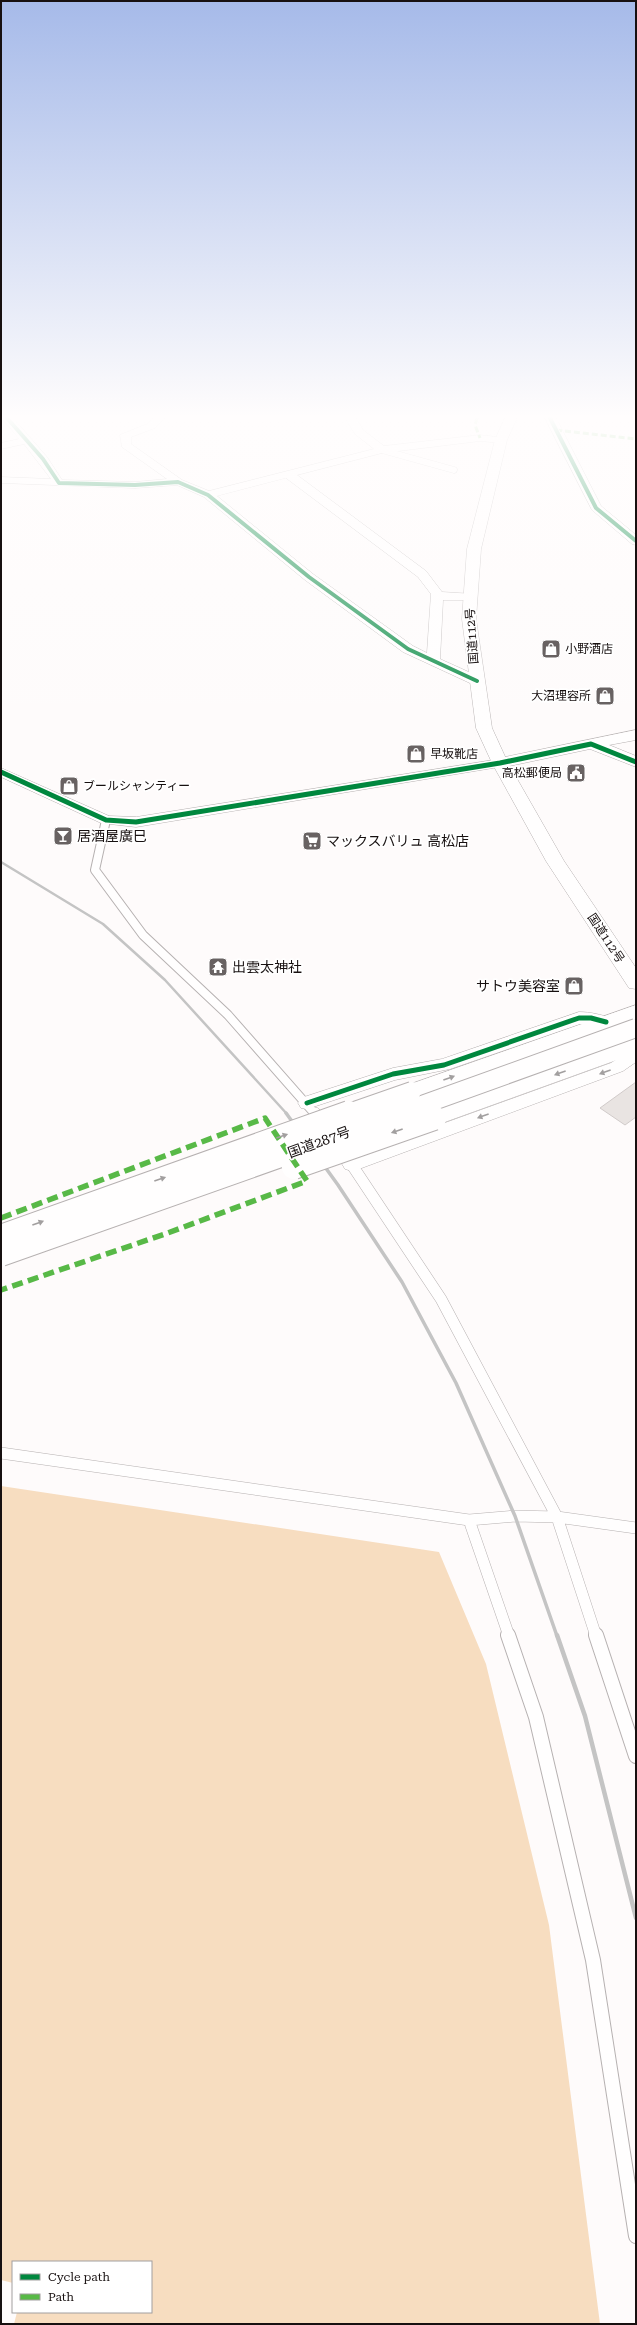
<svg xmlns="http://www.w3.org/2000/svg" width="637" height="2325" viewBox="0 0 637 2325" font-family="'Roboto Serif','Noto Sans JP',serif">
  <style>
    .green { fill: #f7ddc0 }
    .building { fill: #e9e4e2; stroke: #d1cbca }
    .lines { fill: none; stroke-linecap: round; stroke-linejoin: round }
    .service-far3-casing { stroke: #b6b1b1; stroke-width: 7 }
    .service-far2-casing { stroke: #b6b1b1; stroke-width: 10 }
    .service-far1-casing { stroke: #b6b1b1; stroke-width: 12 }
    .service-casing { stroke: #b6b1b1; stroke-width: 16 }
    .minor-casing { stroke: #b6b1b1; stroke-width: 1 }
    .tertiary-casing { stroke: #b6b1b1; stroke-width: 1 }
    .trunk-casing { stroke: #b6b1b1; stroke-width: 1 }
    .service-far3 { stroke: #fffefe; stroke-width: 6 }
    .service-far2 { stroke: #fffefe; stroke-width: 8 }
    .service-far1 { stroke: #fffefe; stroke-width: 11 }
    .service { stroke: #fffefe; stroke-width: 14 }
    .minor { fill: #fffefe; fill-rule: evenodd }
    .tertiary { fill: #fffefe; fill-rule: evenodd }
    .trunk { fill: #fffefe; fill-rule: evenodd }
    .rail-far2 { stroke: #c4c4c4; stroke-width: 2.5 }
    .rail-far1 { stroke: #c4c4c4; stroke-width: 3.5 }
    .rail { stroke: #c4c4c4; stroke-width: 4.5 }
    .trunk-bridge-far1-casing { stroke: #b6b1b1; stroke-width: 20; stroke-linecap: butt }
    .trunk-bridge-casing { stroke: #b6b1b1; stroke-width: 26; stroke-linecap: butt }
    .trunk-bridge-far1 { stroke: #fffefe; stroke-width: 18 }
    .trunk-bridge { stroke: #fffefe; stroke-width: 24 }
    .quiet-far1 { stroke: #58b947; stroke-width: 3; stroke-dasharray: 6 3; stroke-linecap: butt }
    .quiet { stroke: #58b947; stroke-width: 5.5; stroke-dasharray: 11 5.5; stroke-linecap: butt }
    .cycleway-far1-casing { stroke: #fff; stroke-width: 5.5 }
    .cycleway-casing { stroke: #fff; stroke-width: 7 }
    .cycleway-far1 { stroke: #00873e; stroke-width: 4 }
    .cycleway { stroke: #00873e; stroke-width: 5 }
    .oneway { fill: #a29f9f }
    .labels { text-anchor: middle; stroke-width: 3.5; stroke-linejoin: round; paint-order: stroke }
    .far-street-label { font-size: 12px; fill: #171010; stroke: #fff }
    .far-poi-label { font-size: 12px; fill: #171010; stroke: #fff; text-anchor: start }
    .poi-label { font-size: 14px; fill: #171010; stroke: #fff; text-anchor: start }
    .street-label { font-size: 14px; fill: #171010; stroke: #fff }
  </style>
  <rect width="100%" height="100%" fill="#fefbfb"/>
  <!-- green -->
  <path class="green" d="M1 1486 439 1552 486 1664 549 1925 600 2324H14L17 2312H151V2262H13V2283L1 2280Z"/>
  <!-- building -->
  <path class="building" d="M636 1082V1117L625 1125 600 1108Z"/>
  <g class="lines">
    <defs>
      <path id="service-far3" d="M382 450 454 470"/>
      <path id="service-far2" d="M106 820 95 870 143 935 228 1015 315 1114"/>
      <path id="service-far1" d="M315 1113 321 1122
        M348 1159 441 1299 557 1517 596 1636
        M1 1453 469 1520 515 1516 557 1517 636 1528
        M469 1520 509 1636"/>
      <path id="service" d="M508 1635 536 1717 593 1960 636 2236
        M596 1635 636 1756"/>
      <path id="minor" d="M2 418H13L47 457 62 480 135 482 167 479 122 447 120 435 147 424 153 418H165L155 428 131 437V444L182 480 209 491 374 449 355 434 345 418H356L363 430 384 446 480 435 505 438 506 440 501 443 480 441 382 453 297 475 426 571 442 592 474 594 476 597 474 600H443L440 659 482 678 484 681 477 685 472 684 403 652 305 580 204 497 177 485 135 488 1 483V477L51 479 24 444 1 449V443L19 439ZM286 478 418 577 431 594 427 653 413 646 313 574 217 496Z
        M545 418H556L601 506 636 535V545L632 544 592 510Z
        M500 759 505 760 507 763 505 766 136 827 101 823 1 777V768L109 816 136 817Z
        M579 1012C591 1012 601 1015 612 1018L615 1022 612 1026C602 1029 591 1024 580 1024L450 1069 395 1080 307 1109 301 1108 298 1103 301 1098 393 1068 442 1059Z
        M630 1041 636 1043V1062L623 1071 359 1169 352 1171 345 1169 342 1164 345 1159 611 1063 620 1057 624 1043Z"/>
      <path id="tertiary" d="M636 730V740L609 745 636 756V767L590 749 500 768 494 767 492 763 494 759 500 758Z"/>
      <path id="trunk" d="M505 418H517L507 440 481 549 476 619 492 728 508 763 564 861 636 968V989L629 988 546 861 492 763 476 728 462 619 467 549 495 440Z
        M636 1005V1019L419 1096 412 1098 405 1096 401 1091 405 1086Z
        M636 1038V1053L442 1123 434 1126 426 1123 423 1118 426 1113Z"/>
    </defs>
    <!-- service-far3 casing -->
    <use href="#service-far3" class="service-far3-casing"/>
    <!-- service-far2 casing -->
    <use href="#service-far2" class="service-far2-casing"/>
    <!-- service-far1 casing -->
    <use href="#service-far1" class="service-far1-casing"/>
    <!-- service casing -->
    <use href="#service" class="service-casing"/>
    <!-- minor casing -->
    <use href="#minor" class="minor-casing"/>
    <!-- tertiary casing -->
    <use href="#tertiary" class="tertiary-casing"/>
    <!-- trunk casing -->
    <use href="#trunk" class="trunk-casing"/>
    <!-- service-far3 -->
    <use href="#service-far3" class="service-far3"/>
    <!-- service-far2 -->
    <use href="#service-far2" class="service-far2"/>
    <!-- service-far1 -->
    <use href="#service-far1" class="service-far1"/>
    <!-- service -->
    <use href="#service" class="service"/>
    <!-- minor -->
    <use href="#minor" class="minor"/>
    <!-- tertiary -->
    <use href="#tertiary" class="tertiary"/>
    <!-- trunk -->
    <use href="#trunk" class="trunk"/>
    <!-- rail-far2 -->
    <path class="rail-far2" d="M1 862 103 924 165 980 287 1114"/>
    <!-- rail-far1 -->
    <path class="rail-far1" d="M286 1113 338 1185 402 1282 456 1383 515 1516 557 1636"/>
    <!-- rail -->
    <path class="rail" d="M557 1635 585 1716 636 1918"/>
    <defs>
      <path id="trunk-bridge-far1" d="M346 1114 412 1091
        M397 1114 636 1028"/>
      <path id="trunk-bridge" d="M294 1167 434 1118
        M1 1237 349 1113
        M1 1254 399 1113"/>
    </defs>
    <!-- trunk-bridge-far1 casing -->
    <use href="#trunk-bridge-far1" class="trunk-bridge-far1-casing"/>
    <!-- trunk-bridge casing -->
    <use href="#trunk-bridge" class="trunk-bridge-casing"/>
    <!-- trunk-bridge-far1 -->
    <use href="#trunk-bridge-far1" class="trunk-bridge-far1"/>
    <!-- trunk-bridge -->
    <use href="#trunk-bridge" class="trunk-bridge"/>
    <!-- quiet-far1 -->
    <path class="quiet-far1" d="M477 418 475 425 480 438
      M556 430 636 439"/>
    <!-- quiet -->
    <path class="quiet" d="M1 1218 265 1118 307 1181 165 1234 1 1290"/>
    <defs>
      <path id="cycleway-far1" d="M7 418 43 459 59 483 135 485 178 482 208 495 309 577 408 649 477 681
        M550 418 596 508 636 541"/>
      <path id="cycleway" d="M1 772 106 820 136 822 500 763 591 744 636 762
        M307 1103 393 1074 444 1065 579 1018H591L606 1022"/>
    </defs>
    <!-- cycleway-far1 casing -->
    <use href="#cycleway-far1" class="cycleway-far1-casing"/>
    <!-- cycleway casing -->
    <use href="#cycleway" class="cycleway-casing"/>
    <!-- cycleway-far1 -->
    <use href="#cycleway-far1" class="cycleway-far1"/>
    <!-- cycleway -->
    <use href="#cycleway" class="cycleway"/>
  </g>
  <!-- one-way arrows -->
  <defs><path id="oneway-solid" d="M-6-.8H1V-3.2L6.5 0L1 3.2V.8H-6Z"/></defs>
  <g class="oneway">
    <use href="#oneway-solid" transform="translate(605 1072) rotate(160)"/>
    <use href="#oneway-solid" transform="translate(560 1073) rotate(160)"/>
    <use href="#oneway-solid" transform="translate(449 1078) rotate(-20)"/>
    <use href="#oneway-solid" transform="translate(483 1116) rotate(160)"/>
    <use href="#oneway-solid" transform="translate(397 1131) rotate(161)"/>
    <use href="#oneway-solid" transform="translate(282 1136) rotate(-19)"/>
    <use href="#oneway-solid" transform="translate(160 1179) rotate(-19)"/>
    <use href="#oneway-solid" transform="translate(38 1223) rotate(-20)"/>
  </g>
  <!-- sky -->
  <linearGradient id="sky" x2="0" y2="1"><stop stop-color="#a6bae9"/><stop offset="0.56" stop-color="#fffdfd"/><stop offset="1" stop-color="#fffdfd" stop-opacity="0"/></linearGradient>
  <rect width="637" height="744" fill="url(#sky)"/>
  <!-- icons -->
  <defs>
    <symbol id="shop-square" viewBox="-11 -11 22 22"><rect x="-9" y="-9" width="18" height="18" rx="4" fill="#686262" stroke="#fff"/><path d="M-5-2.5h2.3a2.7 3.5 0 0 1 5.4 0H5L5.5 6h-11ZM-1.5-2.5h3a1.5 2.3 0 0 0-3 0Z" fill="#fff"/></symbol>
    <symbol id="civic-square" viewBox="-11 -11 22 22"><rect x="-9" y="-9" width="18" height="18" rx="4" fill="#686262" stroke="#fff"/><path d="M-.6-6.5H3V-4.5H.6V-3L4-1V1h2V6H-6V1h2V-1L-.6-3ZM-1.2 2.5V6h2.4V2.5Z" fill="#fff"/></symbol>
    <symbol id="bar-square" viewBox="-11 -11 22 22"><rect x="-9" y="-9" width="18" height="18" rx="4" fill="#686262" stroke="#fff"/><path d="M-6-5H6L.8 .8V4.5H3.5V6h-7V4.5H-.8V.8Z" fill="#fff"/></symbol>
    <symbol id="supermarket-square" viewBox="-11 -11 22 22"><rect x="-9" y="-9" width="18" height="18" rx="4" fill="#686262" stroke="#fff"/><path d="M-6-5.5h2.5l.6 2H6L4.5 2H-2.5L-4.4-4H-6ZM-1.5 3.2a1.3 1.3 0 1 0 .1 0ZM3 3.2a1.3 1.3 0 1 0 .1 0Z" fill="#fff"/></symbol>
    <symbol id="temple-square" viewBox="-11 -11 22 22"><rect x="-9" y="-9" width="18" height="18" rx="4" fill="#686262" stroke="#fff"/><path d="M0-6L5-2H3V0L6.5 2.5H4V6H1.5V3h-3V6H-4V2.5H-6.5L-3 0V-2H-5Z" fill="#fff"/></symbol>
  </defs>
  <g fill-rule="evenodd">
    <use href="#shop-square" x="540" y="638" width="22" height="22"/>
    <use href="#shop-square" x="594" y="685" width="22" height="22"/>
    <use href="#shop-square" x="405" y="743" width="22" height="22"/>
    <use href="#civic-square" x="565" y="762" width="22" height="22"/>
    <use href="#shop-square" x="58" y="775" width="22" height="22"/>
    <use href="#bar-square" x="52" y="825" width="22" height="22"/>
    <use href="#supermarket-square" x="301" y="830" width="22" height="22"/>
    <use href="#temple-square" x="207" y="956" width="22" height="22"/>
    <use href="#shop-square" x="563" y="975" width="22" height="22"/>
  </g>
  <g class="labels">
    <!-- far-street labels -->
    <g class="far-street-label">
      <text transform="translate(472 636) rotate(-94)" y="4">国道112号</text>
      <text transform="translate(606 938) rotate(57)" y="4">国道112号</text>
    </g>
    <!-- far-poi labels -->
    <g class="far-poi-label">
      <text x="565" y="653">小野酒店</text>
      <text x="591" y="700" text-anchor="end">大沼理容所</text>
      <text x="430" y="758">早坂靴店</text>
      <text x="562" y="777" text-anchor="end">高松郵便局</text>
      <text x="83" y="790">ブールシャンティー</text>
    </g>
    <!-- poi labels -->
    <g class="poi-label">
      <text x="77" y="841">居酒屋廣巳</text>
      <text x="326" y="846">マックスバリュ 高松店</text>
      <text x="232" y="972">出雲太神社</text>
      <text x="560" y="991" text-anchor="end">サトウ美容室</text>
    </g>
    <!-- street labels -->
    <g class="street-label">
      <text transform="translate(319 1142) rotate(-20)" y="5">国道287号</text>
    </g>
  </g>
  <!-- border -->
  <rect width="637" height="2325" fill="none" stroke="#171010" stroke-width="4"/>
  <!-- legend -->
  <rect x="12" y="2261" width="140" height="52" fill="#ffffff" stroke="#a29f9f"/>
  <rect x="20" y="2274" width="20" height="6" fill="#00873e" stroke="#a29f9f"/>
  <text x="48" y="2281" font-size="12" fill="#171010">Cycle path</text>
  <rect x="20" y="2294" width="20" height="6" fill="#58b947" stroke="#a29f9f"/>
  <text x="48" y="2301" font-size="12" fill="#171010">Path</text>
</svg>
